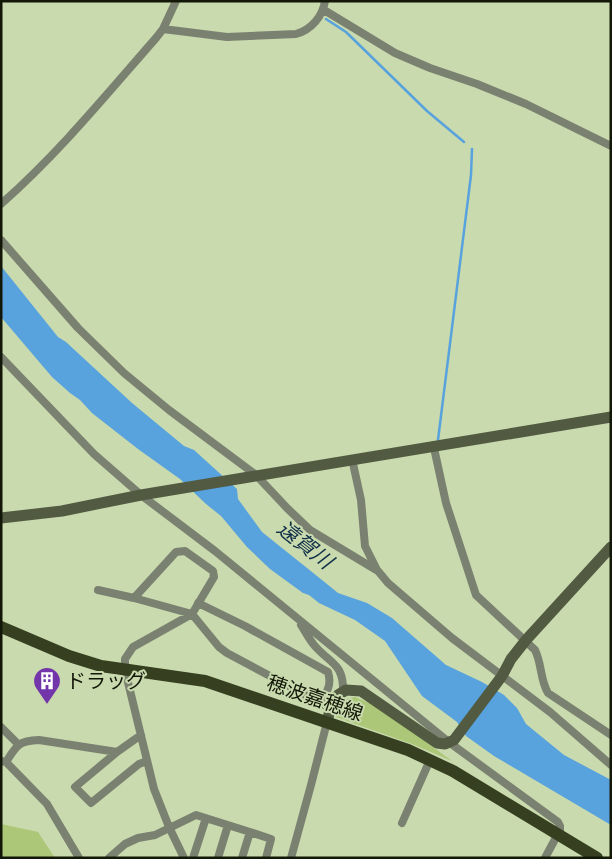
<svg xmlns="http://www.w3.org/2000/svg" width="612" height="859" viewBox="0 0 612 859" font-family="Jost,'Noto Sans JP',sans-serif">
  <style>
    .green { fill: #abc777 }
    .water { fill: #58a2dd }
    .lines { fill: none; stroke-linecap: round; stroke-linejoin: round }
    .stream { stroke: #58a2dd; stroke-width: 2.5 }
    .street { stroke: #7b8170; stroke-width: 8 }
    .secondary { stroke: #525b42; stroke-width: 11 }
    .primary { stroke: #364021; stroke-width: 12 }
    .labels { text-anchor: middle; stroke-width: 4; stroke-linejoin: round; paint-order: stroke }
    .poi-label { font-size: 20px; fill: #121707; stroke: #c9daae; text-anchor: start }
    .street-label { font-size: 20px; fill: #121707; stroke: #c9daae }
    .water-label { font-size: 21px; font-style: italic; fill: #103048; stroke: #c9daae }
  </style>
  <rect width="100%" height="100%" fill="#c9daae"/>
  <!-- green -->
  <path class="green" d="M355 697 369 703 388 714 452 761 412 744 336 717C339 705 343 698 355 697Z
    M1 824 38 832 55 858H1Z"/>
  <!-- water -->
  <path class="water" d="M1 266 58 337 66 342 132 403 184 446 194 450 237 489 238 499 262 532 322 580 338 593 367 603 392 618 446 665 482 682 504 695 517 708 526 724 564 755 611 780V825L494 756 466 736 457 722 422 696 385 641 355 620 319 603 309 595 303 593 270 569 247 547 221 516 206 504 180 479 138 449 92 413 80 400 70 393 52 377 1 317Z"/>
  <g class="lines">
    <!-- stream -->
    <path class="stream" d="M326 19 346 32 427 111 464 142
      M438 440 471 175 472 149"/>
    <!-- street -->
    <path class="street" d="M324 10 395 53 430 68 477 84 526 104 611 146
      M163 29 227 37 296 34C311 30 323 16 325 1
      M1 204C58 154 106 95 156 38L163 29 176 1
      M1 240 78 328 124 373 169 410 256 475 287 508 310 530 378 571 388 583 452 638 550 712 611 765
      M1 357 94 454 141 495 215 551 450 743 558 822 560 826V830L545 858
      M434 448 446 503 476 595 535 650C542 664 540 680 548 693L611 735
      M352 459 361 500 365 546 377 570
      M98 590 134 598
      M198 603 245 626 328 672C332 685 327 692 320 703
      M301 625C305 631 309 639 314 645 330 664 344 663 343 692
      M1 727 18 744
      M117 752 75 787 91 803 139 764 147 761
      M1 761 6 762 47 804 79 858
      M6 762C17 745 18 741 39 740L117 752 141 735
      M402 823 430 760
      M250 832 271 839 266 858
      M109 858 125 844 138 838 155 835 196 815 250 832 242 858
      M184 858 169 827 154 789 125 670V659L133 647 192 614 214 577 213 571 185 551 176 552 134 598 192 614 219 647 227 653 330 708
      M193 858 206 818
      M218 858 228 825
      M291 858 311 785 327 722"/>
    <!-- secondary -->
    <path class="secondary" d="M1 518 62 511 141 495 611 417
      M327 722 332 702 338 695 346 690 361 691 437 743 445 744 454 740 502 676 511 659 526 640 611 547"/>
    <!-- primary -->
    <path class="primary" d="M1 627 69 656 101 666 205 681 408 750 453 771 597 858"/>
  </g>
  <!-- icons -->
  <defs>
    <symbol id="building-pin" viewBox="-11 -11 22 30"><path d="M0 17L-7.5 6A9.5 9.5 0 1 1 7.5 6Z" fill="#7335aa" stroke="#c9daae"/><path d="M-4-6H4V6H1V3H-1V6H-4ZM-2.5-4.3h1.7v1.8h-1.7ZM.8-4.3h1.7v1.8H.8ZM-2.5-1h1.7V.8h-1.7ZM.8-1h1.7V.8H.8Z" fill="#fff"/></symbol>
  </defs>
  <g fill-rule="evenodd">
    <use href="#building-pin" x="31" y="665" width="32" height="43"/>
  </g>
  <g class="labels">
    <!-- poi labels -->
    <g class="poi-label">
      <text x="66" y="688">ドラッグ</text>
    </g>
    <!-- street labels -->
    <g class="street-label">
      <text transform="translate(315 698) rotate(19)" y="7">穂波嘉穂線</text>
    </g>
    <!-- water labels -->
    <g class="water-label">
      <text transform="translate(305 545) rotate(38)" y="7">遠賀川</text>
    </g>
  </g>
  <!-- border -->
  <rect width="612" height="859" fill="none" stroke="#121707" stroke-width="5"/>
</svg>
